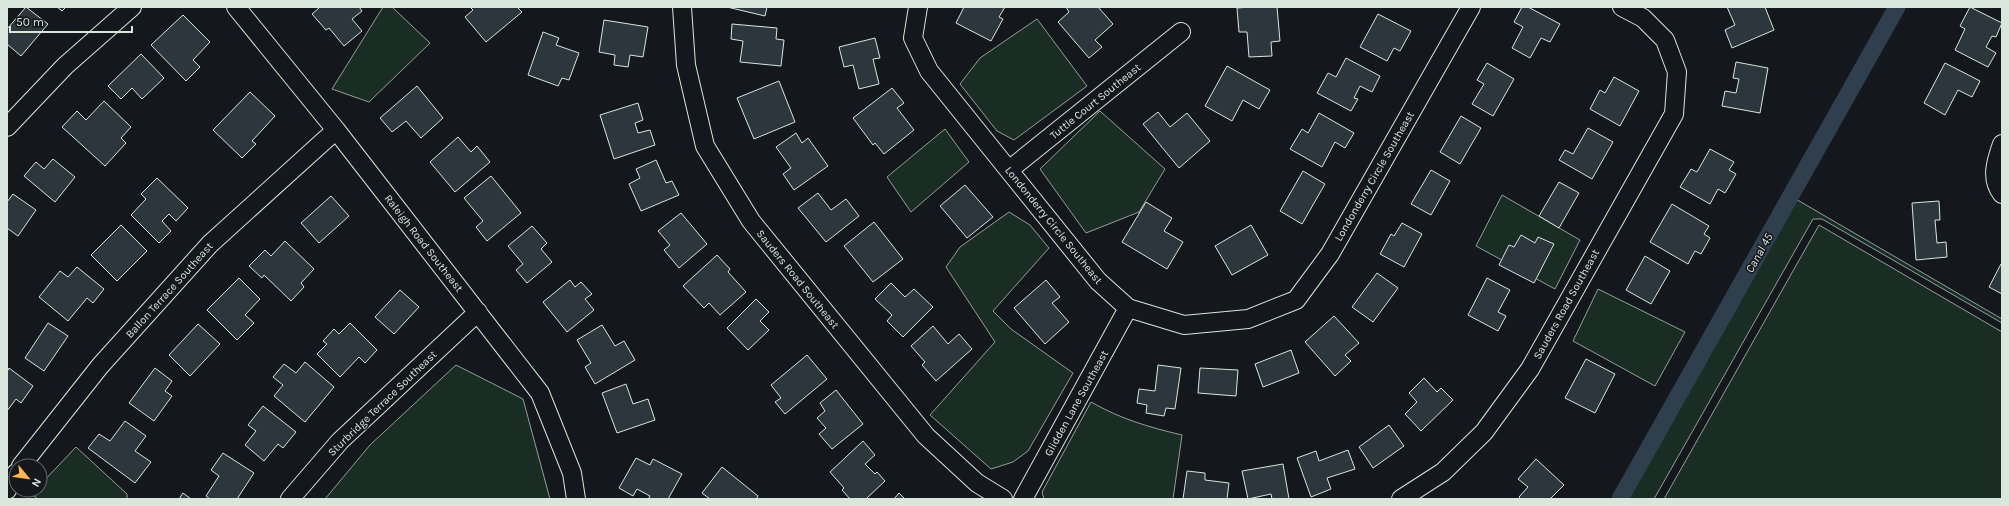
<svg xmlns="http://www.w3.org/2000/svg" width="2009" height="506" viewBox="0 0 2009 506" font-family="Karla,sans-serif">
  <style>
    .green { fill: #1a2d24; stroke: #939e99 }
    .lines { fill: none; stroke-linecap: round; stroke-linejoin: round }
    .canal { stroke: #2f3f4d; stroke-width: 17 }
    .building { fill: #2c363c; stroke: #d8e6dc }
    .minor-casing { stroke: #d8e6dc; stroke-width: 20 }
    .minor { stroke: #14181c; stroke-width: 18 }
    .labels { text-anchor: middle; stroke-width: 3; stroke-linejoin: round; paint-order: stroke }
    .street-label { font-size: 11px; fill: #d8e6dc; stroke: #14181c }
    .water-label { font-size: 12px; font-style: italic; fill: #d8e6dc; stroke: #14181c }
  </style>
  <rect width="100%" height="100%" fill="#14181c"/>
  <!-- green -->
  <path class="green" d="M383 7H392L430 43 369 102 332 89Z
    M1037 19 1087 86 1014 140 997 131 960 84 980 58Z
    M1100 111 1165 169 1139 212 1086 233 1040 169Z
    M945 129 969 162 911 212 887 177Z
    M1502 195 1580 240 1555 289 1476 246Z
    M1794 198 2002 319V323L1822 219H1813L1654 499H1616Z
    M1009 212 1030 225 1049 248 993 311 1011 329 1073 373 1028 451 1013 462 991 469 930 415 995 342 946 267 960 247Z
    M1819 225 2002 332V499H1664Z
    M1598 289 1685 332 1655 386 1573 341Z
    M456 365 523 399 550 499H325L370 445Z
    M1091 402C1121 419 1148 427 1182 435L1173 499H1044L1042 492Z
    M76 447 127 494V499H38L31 494 35 490H40V485Z"/>
  <g class="lines">
    <!-- canal -->
    <path class="canal" d="M1620 499 1897 7"/>
  </g>
  <!-- building -->
  <path class="building" d="M26 7 48 24 21 56 7 44V29Z
    M57 7H66L62 11Z
    M320 7H359L362 11 352 19 362 31 344 46 329 28 326 30 312 14Z
    M470 7H517L522 12 486 42 465 17 473 10Z
    M727 7H767L765 16Z
    M964 7H1005L999 17 1003 19 991 41 956 23Z
    M1066 7H1098L1113 24 1095 40 1102 47 1089 58 1058 22 1069 12Z
    M1251 7H1277L1280 41 1271 42 1272 56 1249 57 1247 32H1239L1237 8Z
    M1522 7H1528L1560 24 1550 42 1541 38 1530 58 1512 48 1523 27 1514 22Z
    M1727 7H1765L1774 30 1732 48 1725 30 1735 25Z
    M1970 7 2002 23 1996 37 1992 36 1986 47 1996 53 1988 67 1955 50 1965 29 1960 26Z
    M1378 14 1411 31 1400 51 1394 48 1387 61 1360 47Z
    M183 15 210 42 193 60 200 67 186 81 151 45Z
    M604 20 648 27 643 57 630 55 628 67 614 65 615 55 599 52Z
    M732 24 777 28 776 39 784 40 781 66 740 62 743 41 731 39Z
    M543 32 559 38 556 45 579 53 569 80 562 78 558 86 528 75Z
    M875 38 880 58 873 59 879 84 859 89 853 65 844 67 839 47Z
    M141 54 164 78 142 99 132 88 121 99 108 86Z
    M1346 58 1380 76 1372 92 1360 86 1354 98 1358 99 1351 111 1317 93 1328 73 1336 77Z
    M1736 62 1768 68 1760 113 1722 106 1725 91 1736 93 1739 79 1733 78Z
    M1487 63 1514 79 1493 116 1472 104 1484 84 1477 80Z
    M1945 63 1980 81 1972 97 1958 90 1945 115 1924 103Z
    M1227 66 1270 90 1259 109 1243 100 1232 121 1205 106Z
    M1614 77 1639 91 1620 126 1590 109 1600 90 1605 93Z
    M779 81 795 122 754 139 737 98Z
    M417 86 443 118 421 138 406 121 392 132 380 118Z
    M892 88 904 103 897 108 914 130 884 154 875 143 873 145 853 118Z
    M250 92 275 116 252 141 256 144 242 158 213 130Z
    M104 101 131 127 121 138 126 143 105 166 62 127 77 111 86 120Z
    M638 103 643 120 635 123 638 133 650 130 655 145 614 159 600 115Z
    M1158 112 1170 127 1187 113 1210 141 1179 168 1143 124Z
    M1319 113 1354 133 1345 148 1335 142 1322 167 1290 149 1302 129 1308 133Z
    M1461 116 1481 128 1460 164 1440 152Z
    M1588 128 1613 142 1592 179 1559 160 1565 150 1573 154Z
    M796 133 802 143 808 138 828 166 794 190 783 174 791 168 776 147Z
    M458 137 471 152 477 146 490 162 455 192 430 162Z
    M1710 149 1734 162 1729 170 1736 174 1725 193 1718 189 1710 204 1680 187 1691 169 1697 172Z
    M53 159 75 177 55 202 24 176 36 162 44 169Z
    M656 160 666 183 672 181 679 195 641 211 629 184 640 178 636 169Z
    M1431 170 1450 181 1431 215 1411 204Z
    M1303 171 1325 184 1302 224 1280 211Z
    M491 176 521 213 487 241 476 227 483 221 464 198Z
    M157 178 188 208 176 221 169 214 162 221 171 231 159 243 131 215 146 199 141 194Z
    M1559 182 1579 193 1559 228 1539 216Z
    M965 185 993 217 967 238 940 206Z
    M818 193 831 210 846 199 859 216 826 242 798 208Z
    M13 194 36 210 18 236 7 228V202Z
    M331 196 349 216 319 243 301 223Z
    M1939 201 1940 220H1935L1937 243 1946 242 1947 257 1916 260 1912 203Z
    M1146 202 1172 218 1164 231 1183 242 1167 269 1122 242Z
    M1672 204 1709 226 1704 234 1710 238 1701 254 1695 251 1688 264 1650 242Z
    M681 213 707 244 679 268 664 250 670 245 658 231Z
    M874 222 903 259 873 282 844 246Z
    M1402 223 1422 234 1404 267 1380 254 1391 234 1394 236Z
    M121 225 147 251 117 281 91 255Z
    M1251 225 1268 255 1232 275 1215 246Z
    M532 226 547 243 541 249 552 262 527 283 516 270 523 264 508 246Z
    M1521 235 1535 243 1538 237 1554 244 1534 283 1499 265 1509 245 1514 247Z
    M285 241 314 269 301 283 304 287 291 301 264 275 262 278 249 266 265 250 271 256Z
    M717 255 730 269 728 272 746 292 720 315 709 303 704 308 683 286Z
    M1645 256 1670 271 1651 304 1626 290Z
    M2001 264 2002 265V294L1989 287Z
    M77 267 104 289 93 303 87 298 68 321 39 297 60 271 68 277Z
    M1377 273 1398 288 1373 322 1352 307Z
    M239 278 260 299 245 315 254 323 237 340 207 310Z
    M1487 278 1510 290 1498 312 1506 316 1498 331 1468 315Z
    M570 280 575 287 581 282 592 294 585 299 594 310 567 332 543 302Z
    M1046 280 1060 297 1052 303 1069 322 1045 344 1014 308Z
    M891 283 905 297 914 289 933 307 903 337 887 321 892 315 875 299Z
    M400 290 419 307 394 334 375 317Z
    M756 299 769 312 760 321 769 330 748 350 727 328Z
    M1334 316 1359 343 1345 355 1351 361 1335 376 1305 342Z
    M48 323 68 336 44 371 25 358Z
    M350 323 377 350 365 363 359 357 340 377 317 354 327 344 323 341 334 329 339 334Z
    M198 324 220 344 190 376 169 355Z
    M602 325 615 346 624 341 635 360 595 384 585 367 591 363 577 340Z
    M933 326 948 344 959 334 972 349 936 381 922 365 925 362 911 346Z
    M1291 350 1299 373 1263 387 1255 364Z
    M807 355 827 379 785 414 775 402 781 398 771 385Z
    M1586 359 1615 374 1595 413 1565 398Z
    M305 362 334 387 305 422 274 396 283 385 273 377 284 364 296 373Z
    M1158 365 1181 368 1175 409 1166 408 1164 416 1146 413 1147 405 1137 403 1139 389 1155 391Z
    M9 368 33 386 21 403 16 399 7 411V372Z
    M155 368 172 381 165 391 172 396 154 421 129 403Z
    M1200 368 1238 370 1236 396 1198 393Z
    M1424 378 1437 392 1441 388 1453 400 1421 431 1405 414 1417 402 1409 393Z
    M626 384 633 404 648 399 655 420 617 433 602 393Z
    M836 390 863 424 832 449 819 434 826 428 817 418 825 411 820 403Z
    M263 406 296 432 283 448 278 444 264 461 245 445 256 431 248 425Z
    M125 421 146 436 135 451 151 462 135 483 88 448 99 434 110 441Z
    M1389 425 1404 446 1373 468 1359 447Z
    M863 441 875 455 865 464 875 474 877 472 885 481 866 499H850L842 490 844 488 830 472Z
    M1348 450 1355 469 1327 478 1331 489 1311 497 1297 458 1316 451 1319 461Z
    M223 453 254 473 237 499H210L206 496 219 476 211 470Z
    M636 458 650 465 653 459 682 474 668 499H648L650 496 637 489 633 496 619 488Z
    M1536 459 1564 485 1550 499H1521L1519 497 1528 487 1518 479Z
    M1283 464 1289 499H1272L1271 494 1248 499 1242 471Z
    M722 467 758 496 756 499H710L702 493Z
    M1187 471 1205 473V480L1229 483 1227 499H1183Z
    M183 493 191 499H179Z
    M899 493 905 499H894Z"/>
  <g class="lines">
    <defs>
      <path id="minor" d="M236 7 336 130 540 393 572 473 576 499
        M682 7 686 65 705 146 751 221 926 436 977 483 1003 499
        M918 7 913 38 929 71 1098 281 1128 308 1184 325 1248 319 1296 300 1330 254 1471 7
        M7 127 65 66 132 7
        M2002 144C1996 161 1990 179 2002 194
        M1009 170 1181 32
        M21 466 100 366 210 244 336 130
        M7 490 16 473
        M290 499 340 441 478 312
        M1023 499 1128 308
        M1401 499 1443 472 1484 432 1530 369 1674 114 1677 72 1665 40 1643 18 1622 7"/>
    </defs>
    <!-- minor casing -->
    <use href="#minor" class="minor-casing"/>
    <!-- minor -->
    <use href="#minor" class="minor"/>
  </g>
  <g class="labels">
    <!-- street labels -->
    <g class="street-label">
      <text transform="translate(1095 101) rotate(-39)" y="4">Tuttle Court Southeast</text>
      <text transform="translate(1374 176) rotate(-60)" y="4">Londonderry Circle Southeast</text>
      <text transform="translate(1054 225) rotate(51)" y="4">Londonderry Circle Southeast</text>
      <text transform="translate(424 243) rotate(52)" y="4">Raleigh Road Southeast</text>
      <text transform="translate(798 279) rotate(51)" y="4">Sauders Road Southeast</text>
      <text transform="translate(169 290) rotate(-48)" y="4">Ballon Terrace Southeast</text>
      <text transform="translate(1566 304) rotate(-61)" y="4">Sauders Road Southeast</text>
      <text transform="translate(382 403) rotate(-44)" y="4">Sturbridge Terrace Southeast</text>
      <text transform="translate(1076 403) rotate(-61)" y="4">Glidden Lane Southeast</text>
    </g>
    <!-- water labels -->
    <g class="water-label">
      <text transform="translate(1759 253) rotate(-61)" y="4">Canal 45</text>
    </g>
  </g>
  <!-- border -->
  <rect width="2009" height="506" fill="none" stroke="#d8e6dc" stroke-width="16"/>
  <!-- north arrow -->
  <g transform="translate(28 478) rotate(119)"><circle r="19" fill="#14181c" stroke="#626a69"/>
  <path d="M0-3L7 15L0 10L-7 15Z" fill="#ffb74d"/>
  <text y="-6" font-size="11" font-weight="bold" text-anchor="middle" fill="#d8e6dc">N</text>
  </g>
  <!-- scale -->
  <path d="M10 26v6h122v-6" fill="none" stroke="#d8e6dc" stroke-width="2"/>
  <text x="16" y="26" font-size="12" fill="#d8e6dc" stroke="#14181c" stroke-width="3" paint-order="stroke">50 m</text>
</svg>
